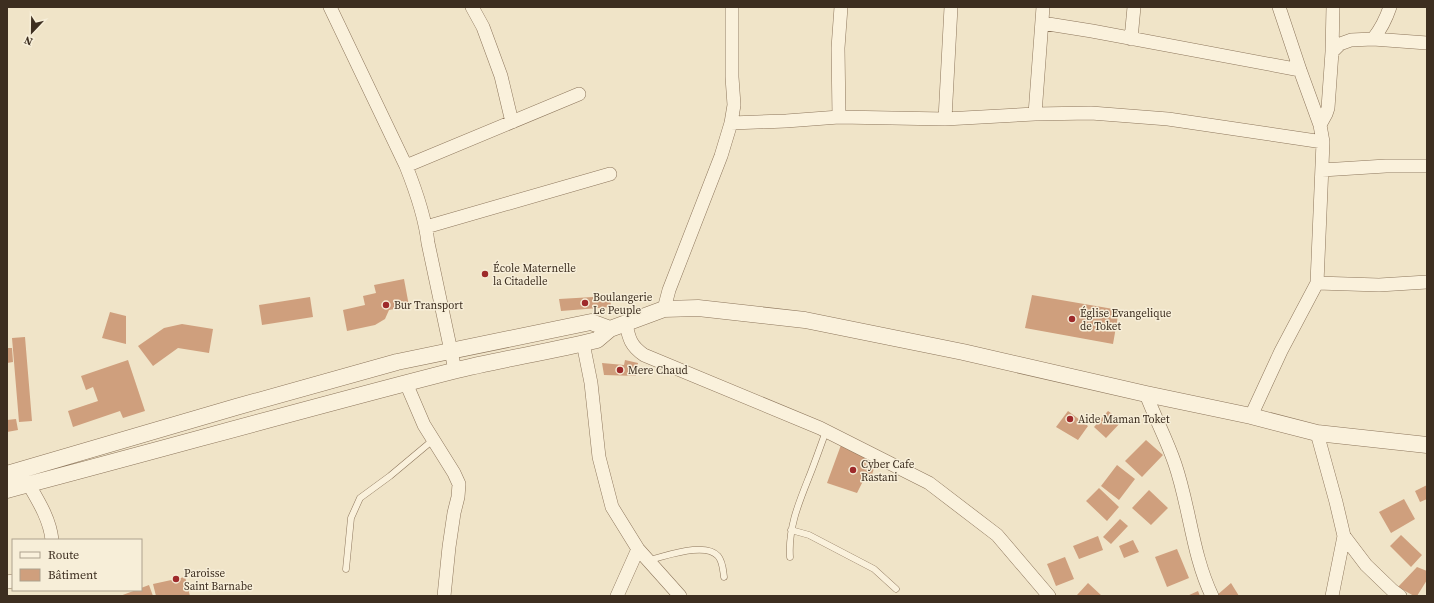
<svg xmlns="http://www.w3.org/2000/svg" width="1434" height="603" viewBox="0 0 1434 603" font-family="'Source Serif 4',serif">
  <style>
    .building { fill: #cf9f7d }
    .lines { fill: none; stroke-linecap: round; stroke-linejoin: round }
    .service-casing { stroke: #8d765c; stroke-width: 7 }
    .minor-casing { stroke: #8d765c; stroke-width: 14 }
    .tertiary-casing { stroke: #8d765c; stroke-width: 17 }
    .service { stroke: #faf1dc; stroke-width: 6 }
    .minor { stroke: #faf1dc; stroke-width: 13 }
    .tertiary { stroke: #faf1dc; stroke-width: 16 }
    .poi-dot { fill: #9e2a2b; stroke: #f7eed8; stroke-width: 1.5 }
    .labels { text-anchor: middle; stroke-width: 3; stroke-linejoin: round; paint-order: stroke }
    .poi-label { font-size: 11px; fill: #3d2e20; stroke: #f7eed8; text-anchor: start }
  </style>
  <rect width="100%" height="100%" fill="#f0e4c8"/>
  <!-- building -->
  <path class="building" d="M404 279 409 306 389 310 385 319 375 325 347 331 343 310 365 305 363 296 376 293 374 285Z
    M1032 295 1119 310 1113 344 1025 328Z
    M610 296 611 307 561 311 559 299Z
    M310 297 313 317 262 325 259 305Z
    M110 312 126 316V344L102 338Z
    M182 324 213 329 209 353 178 348 153 366 138 346 164 328Z
    M25 337 32 421 19 422 12 338Z
    M7 348H12L13 362 7 363Z
    M128 360 145 411 123 418 120 411 73 427 68 411 98 401 93 387 86 390 81 376Z
    M625 360 638 363 636 376 604 375 602 363 624 365Z
    M1068 411 1088 426 1078 440 1056 427Z
    M1108 411 1122 421 1106 438 1094 427Z
    M16 419 18 430 7 432V420Z
    M1146 440 1163 455 1142 477 1125 461Z
    M841 445 876 462 870 481 864 479 857 493 827 483Z
    M1117 465 1135 479 1119 500 1101 486Z
    M1427 485V499L1420 502 1415 491Z
    M1099 488 1119 507 1107 521 1086 501Z
    M1149 490 1168 508 1151 525 1132 508Z
    M1404 499 1415 519 1391 533 1379 512Z
    M1120 519 1128 526 1111 544 1103 537Z
    M1401 535 1422 555 1411 567 1390 546Z
    M1098 536 1103 550 1079 559 1073 546Z
    M1133 540 1139 552 1124 558 1119 546Z
    M1177 549 1189 578 1167 587 1155 557Z
    M1065 557 1074 579 1056 586 1047 564Z
    M1417 567 1427 571V580L1417 596H1414L1398 587Z
    M185 577 190 596H156L153 584Z
    M1088 583 1102 596 1077 595Z
    M1231 583 1239 596H1216Z
    M149 585 153 596H120L136 590H141V588Z
    M1198 591 1200 596H1187Z"/>
  <g class="lines">
    <defs>
      <path id="service" d="M791 530 809 535 874 569 896 589
        M790 557C788 526 800 500 811 472 816 459 821 445 826 431
        M648 560C664 557 705 541 718 556 723 562 723 570 724 577
        M346 569 351 518 360 498 390 476 433 440"/>
      <path id="minor" d="M330 7 406 166C416 191 425 216 428 243L455 370
        M472 7 483 27 501 76 512 122
        M1042 23 1092 31 1300 70
        M1131 39 1134 7
        M1373 39C1381 29 1386 19 1390 7
        M1332 52 1333 7
        M1035 114 1043 7
        M839 117 838 48 841 7
        M945 119 951 7
        M731 123 786 121 839 117 945 119 1035 114 1091 113 1168 119 1323 142
        M1320 125 1326 114 1328 108 1332 52 1340 44 1351 40 1373 39 1427 43
        M406 166 579 94
        M1322 170 1386 166H1427
        M426 227 610 174
        M1317 283 1379 285 1427 282
        M664 309 669 290 721 156 731 123 734 105 732 77V7
        M626 324C629 339 631 346 644 355L820 428 929 483 997 535 1049 596
        M583 343 591 383 599 457 612 507 638 549 680 596
        M406 383 424 425 454 473 459 484 458 497 454 513 449 547 444 596
        M1146 394C1155 418 1167 440 1175 464 1190 508 1192 554 1212 596
        M1251 416 1281 351 1317 283 1323 142 1320 125 1300 70 1279 7
        M1317 433 1336 502 1344 536 1366 565 1392 590 1400 596
        M29 485C39 502 50 520 52 540
        M7 582 13 581
        M617 596 638 549
        M1332 596 1344 536"/>
      <path id="tertiary" d="M7 474 236 407 397 362 591 322 610 329
        M7 490C156 451 304 409 453 371 501 359 549 352 597 340L610 329 664 309 698 308 805 320 963 352 1146 394 1251 416 1317 433 1427 445"/>
    </defs>
    <!-- service casing -->
    <use href="#service" class="service-casing"/>
    <!-- minor casing -->
    <use href="#minor" class="minor-casing"/>
    <!-- tertiary casing -->
    <use href="#tertiary" class="tertiary-casing"/>
    <!-- service -->
    <use href="#service" class="service"/>
    <!-- minor -->
    <use href="#minor" class="minor"/>
    <!-- tertiary -->
    <use href="#tertiary" class="tertiary"/>
  </g>
  <!-- markers -->
  <g class="poi-dot">
    <circle cx="485" cy="274" r="4"/>
    <circle cx="585" cy="303" r="4"/>
    <circle cx="386" cy="305" r="4"/>
    <circle cx="1072" cy="319" r="4"/>
    <circle cx="620" cy="370" r="4"/>
    <circle cx="1070" cy="419" r="4"/>
    <circle cx="853" cy="470" r="4"/>
    <circle cx="176" cy="579" r="4"/>
  </g>
  <g class="labels">
    <!-- poi labels -->
    <g class="poi-label">
      <text x="493" y="272">École Maternelle<tspan x="493" dy="13">la Citadelle</tspan></text>
      <text x="593" y="301">Boulangerie<tspan x="593" dy="13">Le Peuple</tspan></text>
      <text x="394" y="309">Bur Transport</text>
      <text x="1080" y="317">Église Evangelique<tspan x="1080" dy="13">de Toket</tspan></text>
      <text x="628" y="374">Mere Chaud</text>
      <text x="1078" y="423">Aide Maman Toket</text>
      <text x="861" y="468">Cyber Cafe<tspan x="861" dy="13">Rastani</tspan></text>
      <text x="184" y="577">Paroisse<tspan x="184" dy="13">Saint Barnabe</tspan></text>
    </g>
  </g>
  <!-- border -->
  <rect width="1434" height="603" fill="none" stroke="#3d2e20" stroke-width="16"/>
  <!-- legend -->
  <rect x="12" y="539" width="130" height="52" fill="#f7eed8" stroke="#ada18e"/>
  <rect x="20" y="552" width="20" height="6" fill="#faf1dc" stroke="#ada18e"/>
  <text x="48" y="559" font-size="12" fill="#3d2e20">Route</text>
  <rect x="20" y="569" width="20" height="12" fill="#cf9f7d" stroke="#ada18e"/>
  <text x="48" y="579" font-size="12" fill="#3d2e20">Bâtiment</text>
  <!-- north arrow -->
  <g transform="translate(32 32) rotate(202)" stroke="#f7eed8" stroke-width="3" paint-order="stroke">
  <path d="M0-3L7 15L0 10L-7 15Z" fill="#3d2e20"/>
  <text y="-6" font-size="11" font-weight="bold" text-anchor="middle" fill="#3d2e20">N</text>
  </g>
</svg>
